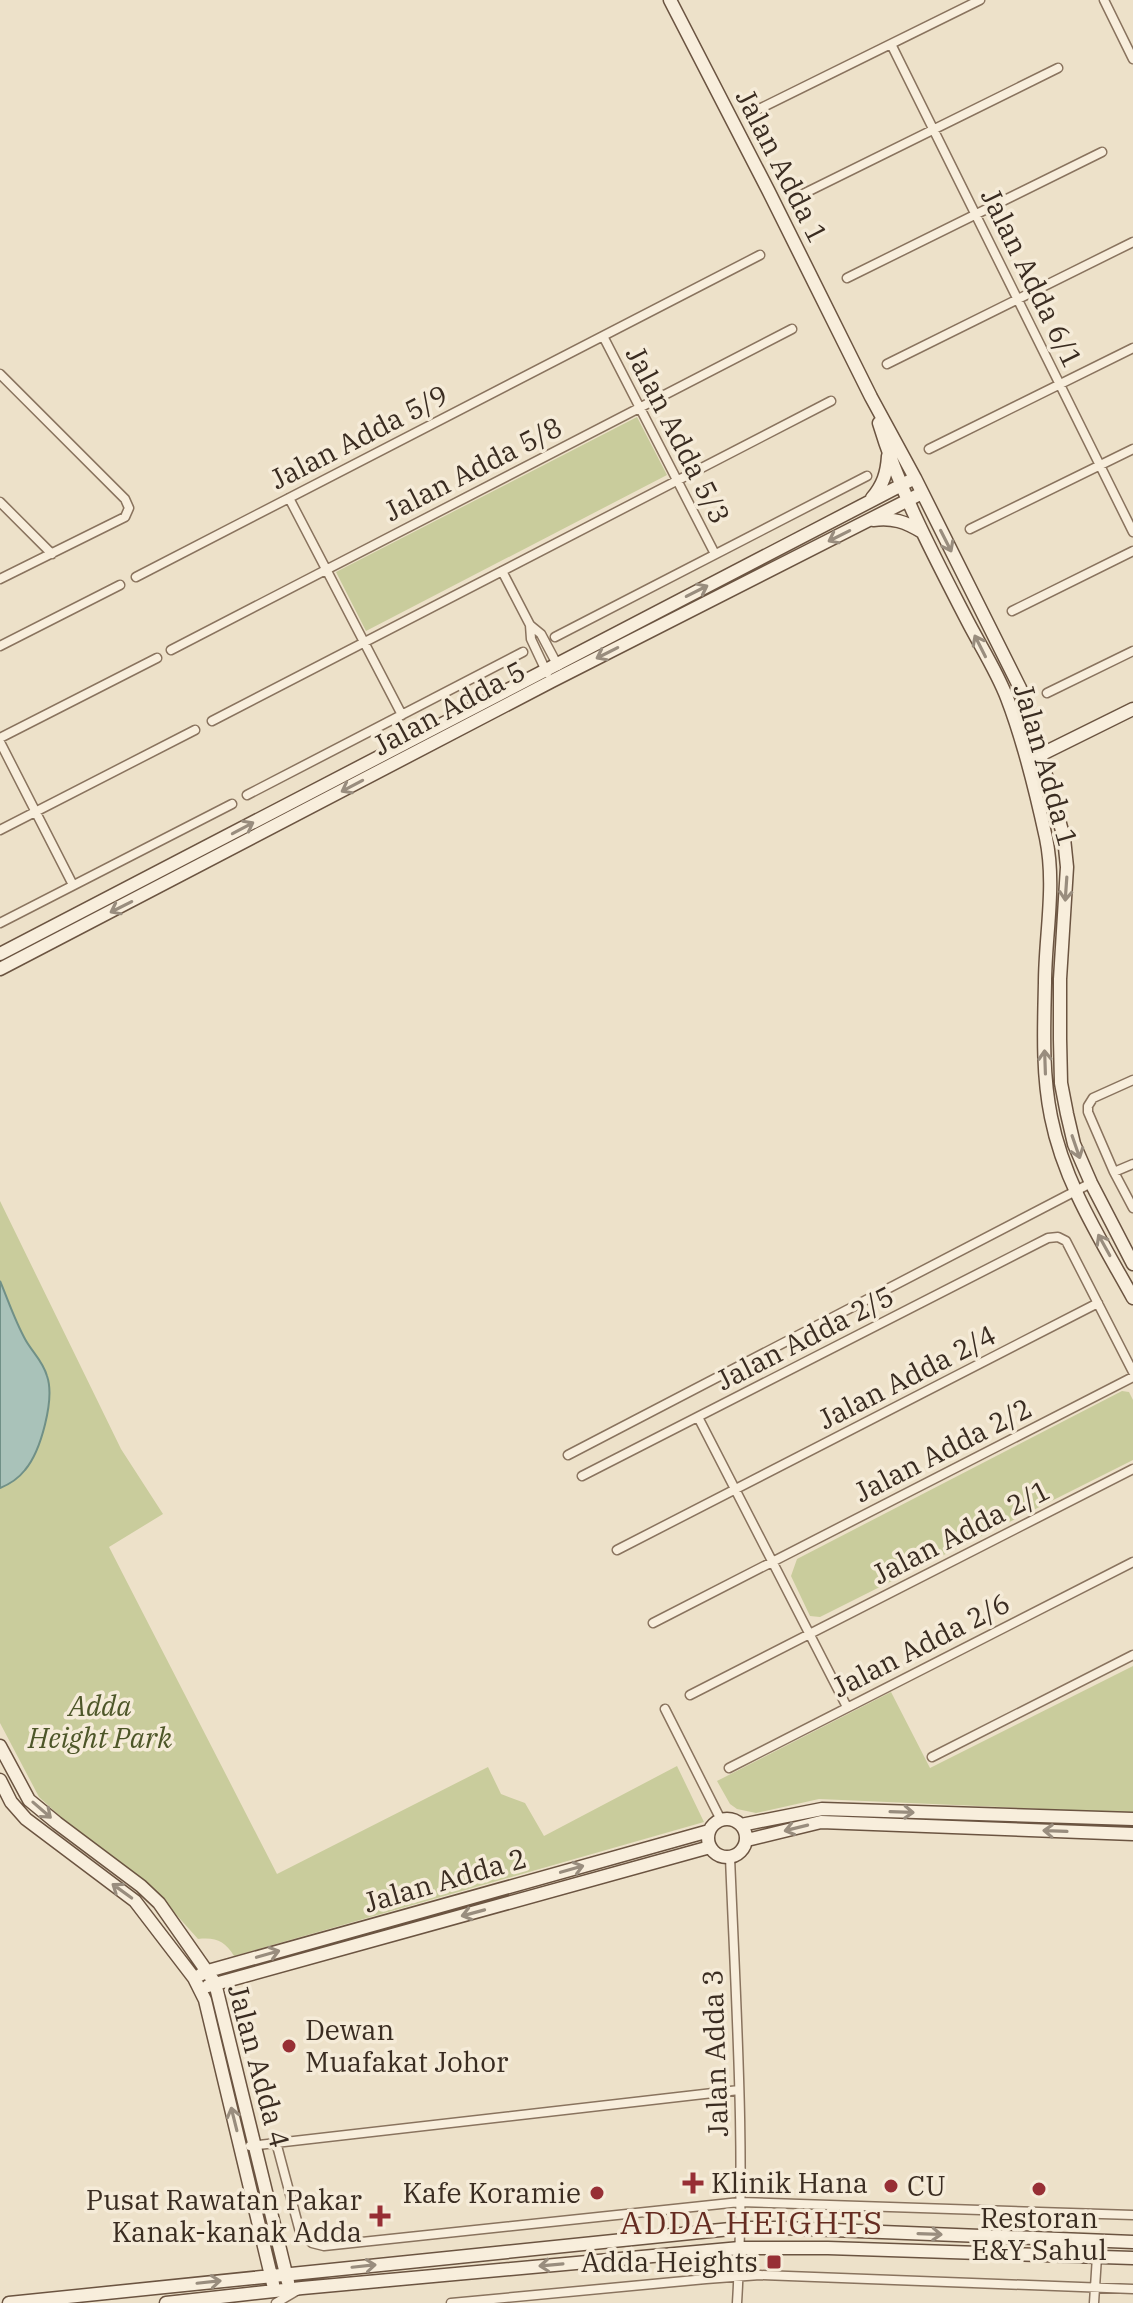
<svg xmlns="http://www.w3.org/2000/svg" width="1133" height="2303" viewBox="0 0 1133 2303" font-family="'IBM Plex Serif',serif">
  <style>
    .green { fill: #c9cc9c }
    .water { fill: #a9c2b9; stroke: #709087; stroke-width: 2 }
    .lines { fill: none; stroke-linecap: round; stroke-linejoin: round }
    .street-casing { stroke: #89735e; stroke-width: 11 }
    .secondary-casing { stroke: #6b5441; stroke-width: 15 }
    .street { stroke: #f8eedc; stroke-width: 8 }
    .secondary { stroke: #f8eedc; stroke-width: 12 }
    .oneway { stroke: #998d7e }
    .poi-dot { fill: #972f35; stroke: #f5ebd8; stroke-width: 3 }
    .labels { text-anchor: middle; stroke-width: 7; stroke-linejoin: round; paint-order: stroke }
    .street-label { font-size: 28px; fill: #3a2c21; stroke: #f5ebd8 }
    .park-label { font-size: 28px; font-style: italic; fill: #4d5628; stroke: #f5ebd8 }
    .poi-label { font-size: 28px; fill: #3a2c21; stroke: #f5ebd8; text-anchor: start }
    .quarter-label { font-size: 32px; letter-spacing: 2px; fill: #662c21; stroke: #f5ebd8 }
  </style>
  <rect width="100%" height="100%" fill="#ede1c9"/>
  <!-- green -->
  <path class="green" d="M637 417 667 475 366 631 336 572Z
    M0 1201 121 1449 163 1514 109 1547 277 1874 488 1767 501 1794 525 1803 544 1836 677 1766 704 1822 234 1956C225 1941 216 1937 198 1939L148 1883 63 1819 39 1797 0 1723Z
    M1122 1391 1129 1392 1133 1400V1460L820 1617 810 1616 791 1576 797 1559Z
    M1133 1666V1813L819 1799 756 1813 737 1809 730 1804 717 1781 891 1692 930 1768Z"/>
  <!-- water -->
  <path class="water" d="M0 1281C8 1300 15 1321 25 1339 32 1352 43 1361 47 1376 55 1399 41 1451 25 1470 18 1479 10 1484 0 1488Z"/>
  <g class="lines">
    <defs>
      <path id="street" d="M1104 0 1133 59
        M891 44 1133 532
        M759 109 980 0
        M803 194 1058 68
        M847 278 1102 152
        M603 336 715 554
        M887 364 1133 242
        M0 374 125 499 129 508 125 517 0 579
        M929 449 1133 348
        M289 498 402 715
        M0 502 52 554
        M970 529 1133 449
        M502 571 530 625 541 634 558 666
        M136 577 760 255
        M1012 611 1133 551
        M530 625 531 639 547 673
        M555 637 867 476
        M0 646 120 585
        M171 650 792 329
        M1047 693 1133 651
        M212 721 831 401
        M0 738 157 658
        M0 742 73 885
        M247 795 523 652
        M0 830 195 730
        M0 923 232 804
        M1133 1080 1093 1098 1088 1106V1112L1114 1172 1133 1208
        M1114 1172 1133 1164
        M698 1417 847 1707
        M568 1455 1091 1183
        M582 1476 1048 1238 1058 1237 1066 1241 1133 1372
        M617 1550 1098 1303
        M653 1623 1133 1377
        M690 1695 1133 1469
        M665 1709 721 1820
        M932 1757 1133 1655
        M729 1768 1133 1562
        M730 1857C736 2006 746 2155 737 2303
        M276 2142 300 2232 312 2243 324 2246 740 2202 1133 2215
        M250 2146 739 2090
        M276 2303 298 2290
        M451 2303 706 2279 760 2275 1133 2289
        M1094 2303 1098 2241"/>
      <path id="secondary" d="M670 0 768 190 871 397 915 478 1020 688 1054 802 1064 838 1067 867 1060 979V1039L1061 1083 1067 1114 1074 1144 1091 1183 1133 1264
        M879 423C900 493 935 558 968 622 981 647 997 672 1007 698 1024 742 1036 792 1046 838 1056 886 1045 936 1045 983 1044 1028 1042 1073 1051 1117 1064 1183 1101 1240 1133 1298
        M872 498C883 485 887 473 888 456
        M873 520C892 517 906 522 922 532
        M1036 757 1133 709
        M0 954 915 478
        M0 969 552 681 922 493
        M0 1746 29 1800 57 1823 141 1886 159 1903 215 1983 288 2282
        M0 1780 11 1802 26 1819 135 1901 194 1978 205 2000 273 2284
        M708 1838a19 19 0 1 1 38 0a19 19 0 1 1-38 0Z
        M741 1825 822 1809 1133 1819
        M747 1840 821 1822 1133 1834
        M200 1975 208 1971 709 1831
        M208 1986 710 1847
        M9 2303 740 2228H783L1133 2242
        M166 2303 302 2288 740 2248H828L1133 2258"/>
    </defs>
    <!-- street casing -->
    <use href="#street" class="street-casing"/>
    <!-- secondary casing -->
    <use href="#secondary" class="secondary-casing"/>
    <!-- street -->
    <use href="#street" class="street"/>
    <!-- secondary -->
    <use href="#secondary" class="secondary"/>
  </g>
  <!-- one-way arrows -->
  <defs><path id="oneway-shaft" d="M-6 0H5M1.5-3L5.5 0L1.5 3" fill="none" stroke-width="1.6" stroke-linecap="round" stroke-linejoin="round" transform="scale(2)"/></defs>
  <g class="oneway">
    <use href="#oneway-shaft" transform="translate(839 536) rotate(153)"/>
    <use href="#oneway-shaft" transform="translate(946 541) rotate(63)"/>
    <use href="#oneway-shaft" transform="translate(697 591) rotate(-27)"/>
    <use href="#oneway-shaft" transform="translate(980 646) rotate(-117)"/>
    <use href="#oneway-shaft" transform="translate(607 653) rotate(153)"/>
    <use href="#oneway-shaft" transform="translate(352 786) rotate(152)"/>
    <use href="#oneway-shaft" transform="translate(243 828) rotate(-28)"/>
    <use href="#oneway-shaft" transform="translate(1066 889) rotate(94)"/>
    <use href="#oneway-shaft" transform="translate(121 907) rotate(153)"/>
    <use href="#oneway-shaft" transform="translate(1045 1062) rotate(-92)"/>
    <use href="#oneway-shaft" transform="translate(1076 1147) rotate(71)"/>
    <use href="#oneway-shaft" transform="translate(1104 1245) rotate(-119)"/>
    <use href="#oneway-shaft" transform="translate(42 1810) rotate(41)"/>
    <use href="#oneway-shaft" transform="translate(902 1812) rotate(2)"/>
    <use href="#oneway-shaft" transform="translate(796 1828) rotate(166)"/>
    <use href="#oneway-shaft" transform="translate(1055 1831) rotate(-178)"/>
    <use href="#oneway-shaft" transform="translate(572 1869) rotate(-16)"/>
    <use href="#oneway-shaft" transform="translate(122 1891) rotate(-144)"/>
    <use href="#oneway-shaft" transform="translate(473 1913) rotate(165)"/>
    <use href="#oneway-shaft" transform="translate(268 1954) rotate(-16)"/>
    <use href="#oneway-shaft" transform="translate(234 2119) rotate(-104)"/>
    <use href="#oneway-shaft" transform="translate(930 2234) rotate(2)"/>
    <use href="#oneway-shaft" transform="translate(551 2265) rotate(175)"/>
    <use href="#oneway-shaft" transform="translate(364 2266) rotate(-6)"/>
    <use href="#oneway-shaft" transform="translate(209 2282) rotate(-6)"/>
  </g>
  <!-- markers -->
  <g class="poi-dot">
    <circle cx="289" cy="2046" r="8"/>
    <path d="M689 2171h8v8h8v8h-8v8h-8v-8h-8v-8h8z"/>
    <circle cx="891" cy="2186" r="8"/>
    <circle cx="1039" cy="2189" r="8"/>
    <circle cx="597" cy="2193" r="8"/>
    <path d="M376 2204h8v8h8v8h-8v8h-8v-8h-8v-8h8z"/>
    <rect x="766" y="2254" width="16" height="16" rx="4"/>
  </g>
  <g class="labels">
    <!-- street labels -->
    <g class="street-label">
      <text transform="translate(782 166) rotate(63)" y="10">Jalan Adda 1</text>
      <text transform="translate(1032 278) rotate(64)" y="10">Jalan Adda 6/1</text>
      <text transform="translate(678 435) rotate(63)" y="10">Jalan Adda 5/3</text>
      <text transform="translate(359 437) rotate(-27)" y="10">Jalan Adda 5/9</text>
      <text transform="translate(473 469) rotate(-27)" y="10">Jalan Adda 5/8</text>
      <text transform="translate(449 708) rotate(-28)" y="10">Jalan Adda 5</text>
      <text transform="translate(1046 765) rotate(74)" y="10">Jalan Adda 1</text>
      <text transform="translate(805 1338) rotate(-27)" y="10">Jalan Adda 2/5</text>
      <text transform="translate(907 1377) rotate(-27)" y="10">Jalan Adda 2/4</text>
      <text transform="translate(943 1450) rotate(-27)" y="10">Jalan Adda 2/2</text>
      <text transform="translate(961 1532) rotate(-27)" y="10">Jalan Adda 2/1</text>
      <text transform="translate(921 1645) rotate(-27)" y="10">Jalan Adda 2/6</text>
      <text transform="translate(445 1880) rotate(-16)" y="10">Jalan Adda 2</text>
      <text transform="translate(715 2053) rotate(-92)" y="10">Jalan Adda 3</text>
      <text transform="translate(259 2066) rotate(75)" y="10">Jalan Adda 4</text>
    </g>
    <!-- park labels -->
    <g class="park-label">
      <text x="100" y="1716">Adda<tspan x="100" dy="32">Height Park</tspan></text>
    </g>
    <!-- poi labels -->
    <g class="poi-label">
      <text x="305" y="2040">Dewan<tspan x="305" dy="32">Muafakat Johor</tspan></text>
      <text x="711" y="2193">Klinik Hana</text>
      <text x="907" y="2196">CU</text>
      <text x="581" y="2203" text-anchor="end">Kafe Koramie</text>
      <text x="362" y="2210" text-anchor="end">Pusat Rawatan Pakar<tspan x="362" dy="32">Kanak-kanak Adda</tspan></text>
      <text x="1039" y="2228" text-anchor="middle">Restoran<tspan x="1039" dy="32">E&amp;Y Sahul</tspan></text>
      <text x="758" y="2272" text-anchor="end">Adda Heights</text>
    </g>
    <!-- quarter labels -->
    <g class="quarter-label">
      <text x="752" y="2234">ADDA HEIGHTS</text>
    </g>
  </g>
</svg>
